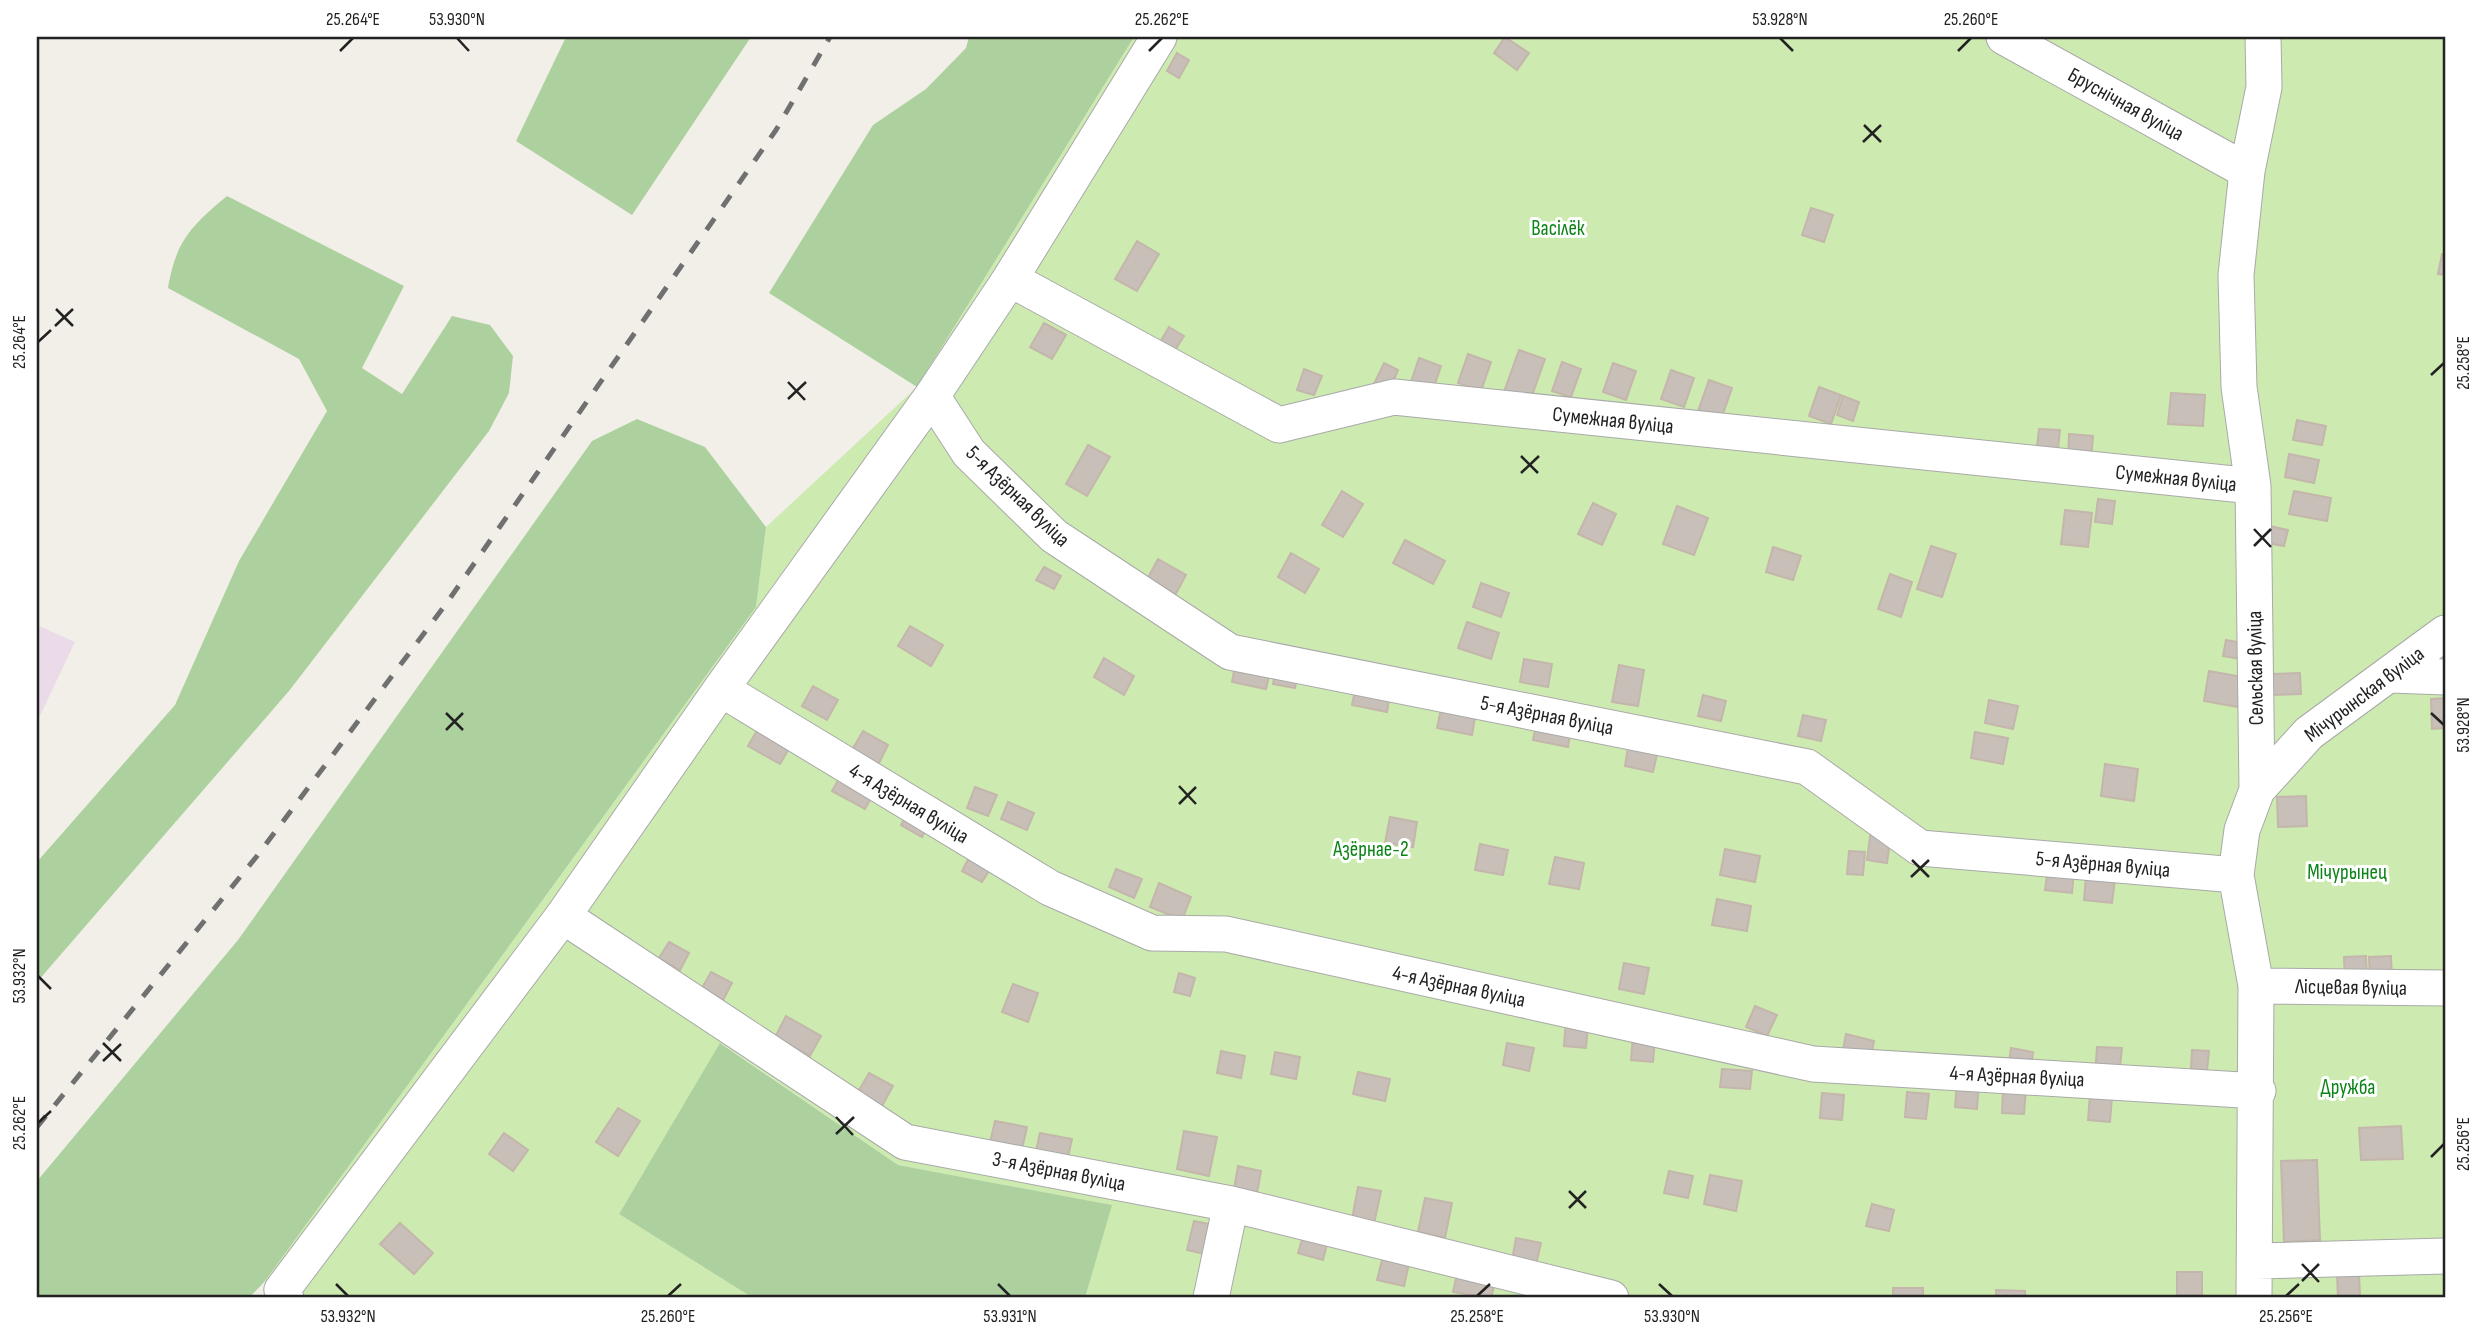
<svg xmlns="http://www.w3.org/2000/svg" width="2482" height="1335" viewBox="0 0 2482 1335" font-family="'Sofia Sans Condensed',sans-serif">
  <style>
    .industrial { fill: #ebdbe8 }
    .grass { fill: #cdebb0 }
    .forest { fill: #add19e }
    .building { fill: #c7bfb8; stroke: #c4b6ab; stroke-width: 2 }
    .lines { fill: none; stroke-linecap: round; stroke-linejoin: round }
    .street-casing { stroke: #a9a9a9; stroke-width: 37 }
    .street { stroke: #fff; stroke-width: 35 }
    .rail { stroke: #707070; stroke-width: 5; stroke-dasharray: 14 14; stroke-linecap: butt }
    .ticks { fill: none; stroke: #222; stroke-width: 2.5 }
    .labels { text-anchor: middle; stroke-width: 6; stroke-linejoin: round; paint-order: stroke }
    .street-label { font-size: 21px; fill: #222; stroke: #fff }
    .park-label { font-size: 21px; fill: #0c8416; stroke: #fff }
    .neatline { fill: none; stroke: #222; stroke-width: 2.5 }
    .ticks-label { font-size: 18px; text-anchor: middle; fill: #222 }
  </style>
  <rect width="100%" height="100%" fill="#f2efe9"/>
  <!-- industrial -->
  <path class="industrial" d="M37 625 75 642 37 722Z"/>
  <!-- grass -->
  <path class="grass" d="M1134 37H2445V1298H1085L1111 1205 898 1165 721 1043 619 1214 753 1298H276L265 1281 756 607 766 527 917 387Z"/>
  <!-- forest -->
  <path class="forest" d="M566 37H751L632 215 516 141Z
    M969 37H1134L917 387 769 293 873 125 926 89 966 48Z
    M227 196 404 286 362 368 402 394 452 316 490 325 513 356 509 393 489 431 289 691 37 982V862L175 705 239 561 327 411 299 359 168 288C176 241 191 226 227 196Z
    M637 419 705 447 766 527 756 607 265 1281 249 1298H37V1181L238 940 592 441Z
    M720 1043 898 1165 1112 1205 1085 1298H753L619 1214Z"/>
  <!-- building -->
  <path class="building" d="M1505 37 1529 53 1517 70 1494 53Z
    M1177 53 1189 60 1179 78 1167 71Z
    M1811 208 1833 215 1824 242 1802 235Z
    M1137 241 1159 254 1137 291 1115 279Z
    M2442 254H2445V275L2438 274Z
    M1044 323 1066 335 1052 359 1030 347Z
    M1169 327 1184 336 1173 353 1159 344Z
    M1519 350 1545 359 1530 401 1504 392Z
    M1468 354 1491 362 1481 391 1458 383Z
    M1419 358 1441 366 1433 390 1411 382Z
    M1562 362 1581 369 1571 397 1552 391Z
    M1384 363 1398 370 1389 391 1374 384Z
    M1613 363 1636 371 1626 400 1603 392Z
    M1304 369 1322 376 1314 395 1297 390Z
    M1671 370 1694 378 1684 407 1661 399Z
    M1709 380 1732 388 1719 425 1696 417Z
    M1819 387 1841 395 1831 424 1809 416Z
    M2171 393 2205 395 2203 426 2168 424Z
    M1843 396 1859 402 1853 421 1837 415Z
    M2297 420 2326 426 2322 445 2293 440Z
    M2039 429 2060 430 2058 449 2037 447Z
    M2069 434 2093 436 2091 461 2068 459Z
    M1088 445 1110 457 1087 496 1066 484Z
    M2289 454 2319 460 2314 483 2285 477Z
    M1342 491 1363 504 1343 537 1322 525Z
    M2294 491 2331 498 2327 521 2289 514Z
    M2098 499 2115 501 2112 524 2095 522Z
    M1593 503 1616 514 1602 545 1578 534Z
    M1677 506 1708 518 1694 555 1663 544Z
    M2065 510 2092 513 2088 547 2061 544Z
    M2270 526 2288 530 2284 546 2267 543Z
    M1405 540 1445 561 1433 584 1393 563Z
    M1931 546 1956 554 1942 597 1917 589Z
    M1773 547 1801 556 1793 580 1766 572Z
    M1291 553 1319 569 1305 593 1278 577Z
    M1158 559 1186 575 1173 599 1145 583Z
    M1044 567 1061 576 1054 589 1036 580Z
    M1890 574 1912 582 1901 617 1878 609Z
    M1481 583 1509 593 1501 617 1473 607Z
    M1467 622 1499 633 1491 659 1458 648Z
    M910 626 943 645 931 666 898 646Z
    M2226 640 2243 643 2240 659 2223 656Z
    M1104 658 1134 676 1124 695 1094 677Z
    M1524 659 1552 664 1548 687 1520 682Z
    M1236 661 1271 667 1266 689 1232 682Z
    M1619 665 1644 670 1638 706 1612 702Z
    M1276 668 1298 672 1295 688 1273 684Z
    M2209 671 2243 677 2238 707 2204 701Z
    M2300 673 2301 694 2272 695 2271 674Z
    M1357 681 1391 688 1387 712 1352 705Z
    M813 686 838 700 827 720 802 706Z
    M1703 695 1726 701 1721 721 1698 716Z
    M2445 698V728L2432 729 2431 699Z
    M1443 700 1477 706 1472 735 1437 728Z
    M1989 700 2018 706 2013 729 1985 723Z
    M1803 715 1826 720 1821 741 1798 736Z
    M1537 721 1571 727 1568 747 1533 740Z
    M761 724 793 742 780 764 748 746Z
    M863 731 888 745 878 765 852 750Z
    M1975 732 2008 738 2003 764 1971 758Z
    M1628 748 1657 754 1653 772 1625 766Z
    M2105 764 2138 769 2134 801 2101 796Z
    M845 768 877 787 865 809 832 791Z
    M975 787 997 795 988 816 967 808Z
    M2306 796 2307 826 2278 827 2277 797Z
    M1008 802 1034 813 1027 830 1001 819Z
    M910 808 931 820 922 837 901 825Z
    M1390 817 1417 822 1413 847 1385 843Z
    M1871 830 1891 833 1887 863 1867 860Z
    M1480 844 1508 850 1503 875 1475 870Z
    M1725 849 1760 856 1755 882 1720 875Z
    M1849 851 1865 852 1863 875 1847 874Z
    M971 854 992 866 982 882 962 871Z
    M1555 857 1584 863 1579 889 1549 884Z
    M2048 868 2074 871 2072 893 2045 890Z
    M1116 869 1142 879 1134 898 1109 887Z
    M2086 876 2115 879 2112 903 2084 900Z
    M1159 883 1191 897 1182 920 1150 907Z
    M1717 899 1751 906 1747 931 1712 925Z
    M669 942 689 953 680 970 659 958Z
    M2366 956 2367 979 2345 980 2344 957Z
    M2391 956 2392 980 2370 981 2369 957Z
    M1624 963 1649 968 1644 994 1619 989Z
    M711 972 732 983 723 1000 702 988Z
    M1179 973 1195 978 1190 996 1174 992Z
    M1013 984 1038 993 1028 1022 1002 1012Z
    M1755 1006 1777 1015 1767 1036 1746 1027Z
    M786 1016 821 1036 810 1056 775 1037Z
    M1566 1021 1588 1023 1586 1048 1564 1046Z
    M1846 1034 1874 1041 1870 1062 1842 1055Z
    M1633 1035 1655 1037 1653 1062 1631 1060Z
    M1507 1043 1534 1048 1529 1071 1503 1065Z
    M2097 1047 2122 1048 2119 1077 2095 1075Z
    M2011 1048 2033 1052 2031 1072 2008 1069Z
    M2192 1050 2209 1051 2207 1071 2191 1069Z
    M1221 1051 1245 1056 1241 1078 1217 1073Z
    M1275 1052 1300 1057 1296 1079 1271 1074Z
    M1722 1069 1752 1071 1750 1089 1720 1087Z
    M1358 1072 1390 1079 1385 1101 1353 1094Z
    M869 1073 893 1086 882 1106 858 1092Z
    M1957 1083 1979 1084 1977 1109 1955 1107Z
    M2003 1088 2026 1089 2024 1114 2002 1113Z
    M1907 1092 1929 1094 1926 1119 1905 1117Z
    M1822 1093 1844 1095 1842 1120 1820 1118Z
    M2090 1095 2112 1097 2110 1122 2088 1120Z
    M618 1108 640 1121 618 1156 596 1142Z
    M995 1121 1027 1127 1022 1149 990 1143Z
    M2401 1126 2403 1159 2361 1160 2359 1128Z
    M1184 1131 1217 1137 1209 1176 1177 1169Z
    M504 1133 528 1150 513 1171 489 1154Z
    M1040 1133 1072 1139 1067 1162 1035 1155Z
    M2317 1160 2320 1240 2284 1242 2281 1161Z
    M1238 1166 1261 1171 1257 1193 1234 1189Z
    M1669 1171 1693 1176 1688 1198 1664 1193Z
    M1710 1175 1742 1181 1736 1211 1704 1204Z
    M1358 1187 1381 1191 1374 1224 1352 1219Z
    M1425 1198 1452 1203 1445 1238 1418 1232Z
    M1872 1204 1894 1210 1889 1231 1866 1226Z
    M1194 1221 1219 1226 1213 1256 1187 1250Z
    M400 1223 433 1253 414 1274 380 1244Z
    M1304 1233 1328 1240 1323 1260 1298 1253Z
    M1516 1238 1541 1243 1536 1265 1512 1260Z
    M1384 1252 1410 1259 1404 1286 1377 1280Z
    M1458 1269 1496 1278 1491 1298 1453 1292Z
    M2177 1272H2202V1295H2177Z
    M2359 1272 2360 1298H2338L2337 1273Z
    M1893 1288H1923V1298H1893Z
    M1996 1290 2025 1291V1298H1996Z"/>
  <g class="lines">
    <defs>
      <path id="street" d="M2004 37 2247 171
        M1010 279 1279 425 1394 397 2253 486
        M932 396 969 453 1054 536 1230 652 1807 767 1920 848 2236 875
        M2391 675 2445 677
        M721 689 1050 888 1152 933 1226 934 1813 1064 2258 1091
        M2257 790 2309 733 2445 633
        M563 916 905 1142 1231 1204 1611 1298
        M2256 986 2445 988
        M2256 1261 2445 1256
        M286 1298 282 1290 563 916 721 689 932 396 1010 279 1159 37
        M1211 1298 1231 1204
        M2254 1298 2256 986 2236 875 2242 830 2257 790 2253 486 2239 387 2236 275 2247 171 2264 87 2263 37"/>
    </defs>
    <!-- street casing -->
    <use href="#street" class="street-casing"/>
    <!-- street -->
    <use href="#street" class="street"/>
    <!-- rail -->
    <path class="rail" d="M37 1127 257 856 446 604 776 130 830 37"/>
  </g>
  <!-- ticks -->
  <path class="ticks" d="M457 38 469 51M1780 38 1793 51M340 51 353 38M1149 51 1162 38M1958 51 1971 38M1864 125 1881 142M1863 142 1881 125M56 309 73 326M55 326 73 309M38 342 51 330M2431 375 2444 363M788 382 805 400M788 399 806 382M1521 456 1538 473M1521 473 1539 456M2254 529 2271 547M2254 546 2271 529M446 713 463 730M2431 713 2444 725M446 730 463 713M1179 786 1196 804M1179 804 1196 787M1912 860 1929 877M1911 877 1929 860M38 976 51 989M103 1043 121 1061M103 1061 121 1044M836 1117 853 1135M38 1123 51 1111M836 1134 854 1117M2431 1157 2444 1144M1569 1191 1586 1208M1569 1208 1586 1191M2302 1264 2319 1282M2302 1281 2319 1264M336 1284 348 1296M998 1284 1010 1296M1659 1284 1672 1296M668 1296 681 1284M1477 1296 1490 1284M2286 1296 2299 1284"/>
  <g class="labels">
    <!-- street labels -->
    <g class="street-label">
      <text transform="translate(2126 104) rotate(29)" y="7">Бруснічная вуліца</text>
      <text transform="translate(1613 420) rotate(6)" y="7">Сумежная вуліца</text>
      <text transform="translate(2176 478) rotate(6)" y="7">Сумежная вуліца</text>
      <text transform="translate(1018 496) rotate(44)" y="7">5-я Азёрная вуліца</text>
      <text transform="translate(2255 668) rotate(-91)" y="7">Сельская вуліца</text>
      <text transform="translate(2364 694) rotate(-37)" y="7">Мічурынская вуліца</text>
      <text transform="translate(1547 715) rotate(11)" y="7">5-я Азёрная вуліца</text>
      <text transform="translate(909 803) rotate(31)" y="7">4-я Азёрная вуліца</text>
      <text transform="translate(2103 864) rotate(5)" y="7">5-я Азёрная вуліца</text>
      <text transform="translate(1459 986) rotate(12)" y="7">4-я Азёрная вуліца</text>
      <text transform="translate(2351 987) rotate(1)" y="7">Лісцевая вуліца</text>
      <text transform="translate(2017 1076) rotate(3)" y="7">4-я Азёрная вуліца</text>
      <text transform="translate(1059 1171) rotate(11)" y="7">3-я Азёрная вуліца</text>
    </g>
    <!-- park labels -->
    <g class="park-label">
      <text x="1558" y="235">Васілёк</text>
      <text x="1371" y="856">Азёрнае-2</text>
      <text x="2347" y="879">Мічурынец</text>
      <text x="2348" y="1094">Дружба</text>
    </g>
  </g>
  <!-- border -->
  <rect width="2482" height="1335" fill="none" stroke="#ffffff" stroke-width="77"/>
  <rect x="38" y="38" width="2406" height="1258" class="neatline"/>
  <g class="ticks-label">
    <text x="353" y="25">25.264°E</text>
    <text x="457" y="25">53.930°N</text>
    <text x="1162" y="25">25.262°E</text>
    <text x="1780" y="25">53.928°N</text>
    <text x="1971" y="25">25.260°E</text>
    <text transform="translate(19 342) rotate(-90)" y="6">25.264°E</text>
    <text transform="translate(2463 363) rotate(-90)" y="6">25.258°E</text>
    <text transform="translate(2463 725) rotate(-90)" y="6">53.928°N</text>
    <text transform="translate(19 976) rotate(-90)" y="6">53.932°N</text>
    <text transform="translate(19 1123) rotate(-90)" y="6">25.262°E</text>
    <text transform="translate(2463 1144) rotate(-90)" y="6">25.256°E</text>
    <text x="348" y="1322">53.932°N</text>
    <text x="668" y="1322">25.260°E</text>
    <text x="1010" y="1322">53.931°N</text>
    <text x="1477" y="1322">25.258°E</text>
    <text x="1672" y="1322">53.930°N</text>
    <text x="2286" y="1322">25.256°E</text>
  </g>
</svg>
